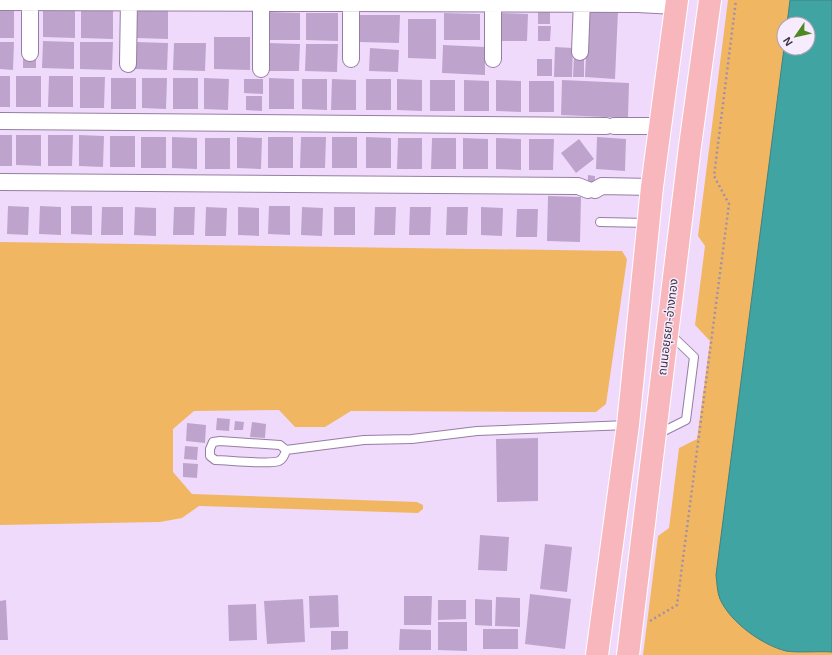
<svg xmlns="http://www.w3.org/2000/svg" width="832" height="655" viewBox="0 0 832 655" font-family="Arial,'Noto Sans Thai',sans-serif">
  <style>
    .green { fill: #f1b662; fill-rule: evenodd }
    .water { fill: #40a4a3; stroke: #3f8286 }
    .building { fill: #bea4cc }
    .lines { fill: none; stroke-linecap: round; stroke-linejoin: round }
    .service-casing { stroke: #967da3; stroke-width: 10 }
    .minor-casing { stroke: #967da3; stroke-width: 18 }
    .primary-casing { stroke: #fff; stroke-width: 24 }
    .path { stroke: #a190aa; stroke-width: 2.5; stroke-dasharray: 2 3; stroke-linecap: butt }
    .service { stroke: #fff; stroke-width: 8 }
    .minor { stroke: #fff; stroke-width: 16 }
    .primary { stroke: #f7b7bd; stroke-width: 22 }
    .labels { text-anchor: middle; stroke-width: 3; stroke-linejoin: round; paint-order: stroke }
    .street-label { font-size: 12px; fill: #3e3343; stroke: #f7ecfd }
  </style>
  <rect width="100%" height="100%" fill="#f0dafc"/>
  <!-- green -->
  <path class="green" d="M728 0H832V655H643L658 536 669 528 679 448 697 439 710 341 695 325 705 246 698 236ZM784 24H808V48H784Z
    M0 242 622 251 627 259 606 404 596 412 351 411 325 427H295L279 410 194 411 173 429V472L192 494 417 502 423 505V509L418 513 199 506 182 518 160 522 0 525Z"/>
  <!-- water -->
  <path class="water" d="M790 0H832V652C820 651 797 653 786 651 762 645 730 622 720 599 717 592 717 582 716 575L784 48H808V24H787Z"/>
  <!-- building -->
  <path class="building" d="M43 10 75 11V38L43 37Z
    M588 10 618 11 615 79 585 77Z
    M0 11H14V38H0Z
    M81 11H113V39L81 38Z
    M136 11H168V39L136 38Z
    M268 12 300 13V40H268Z
    M538 12H550V24H538Z
    M306 13H338V41L306 40Z
    M444 13 480 14V40H444Z
    M502 13 528 14 527 41H501Z
    M359 15H400L399 43 359 42Z
    M408 19H436V59L408 58Z
    M538 26H551L550 41H538Z
    M214 37H250V70L214 69Z
    M43 41 74 42V69L42 68Z
    M0 42H14L13 70 0 69Z
    M80 42H113L112 70 80 69Z
    M136 42 168 43 167 70 135 69Z
    M174 43H206L205 71 173 70Z
    M268 43 300 44 299 71H267Z
    M306 44H338L337 72 305 71Z
    M443 45 485 47V75L442 73Z
    M555 47 573 48 572 77H554Z
    M370 48 399 50 398 72 369 71Z
    M23 54 36 55V68H23Z
    M574 56 584 57V77H573Z
    M537 59H552V76H537Z
    M0 76H10V107H0Z
    M16 76H41V107H16Z
    M49 76H73V107H48Z
    M80 77H105L104 108H80Z
    M111 78H136V109H111Z
    M142 78H167L166 109 142 108Z
    M173 78H198V109H173Z
    M204 78 229 79 228 110 204 109Z
    M269 78 294 79V109H269Z
    M244 79H263V94L244 93Z
    M302 79H327V110L302 109Z
    M332 79 356 80V110H331Z
    M366 79H391V110H366Z
    M397 79 422 80V111L397 110Z
    M430 80H455V111H430Z
    M464 80 489 81V111H464Z
    M496 80 521 81V112L496 111Z
    M562 80 629 83 628 118 561 115Z
    M529 81H554V112H529Z
    M246 96H262V111L246 110Z
    M0 135H12V166H0Z
    M16 135H41V166L16 165Z
    M48 135H73L72 166H48Z
    M79 135 104 136 103 167 79 166Z
    M110 136H135V167H110Z
    M141 137H166V168H141Z
    M172 137 197 138V169L172 168Z
    M237 137 262 138 261 169 237 168Z
    M268 137H293V168H268Z
    M301 137H326L325 168H300Z
    M332 137H357V168H332Z
    M366 137 391 138V168H366Z
    M597 137 626 139 625 171 596 169Z
    M205 138H230V169H205Z
    M398 138H422V169H397Z
    M432 138H456V169H431Z
    M463 138 488 139V169H463Z
    M496 138 521 139V170L496 169Z
    M529 139H554L553 170H529Z
    M579 139 594 159 576 173 561 153Z
    M588 175 595 176 594 195H587Z
    M548 196 581 197 580 242 547 241Z
    M8 206 29 207 28 235 7 234Z
    M40 206 61 207V235L39 234Z
    M71 206H92V235L71 234Z
    M269 206H290V235L268 234Z
    M102 207H123V235H101Z
    M135 207 156 208V236L134 235Z
    M174 207H195L194 235H173Z
    M206 207 227 208 226 236H205Z
    M238 207 259 208V236L238 235Z
    M302 207 323 208 322 236 301 235Z
    M334 207H355V235H334Z
    M375 207H396L395 235H374Z
    M410 207H431L430 235H409Z
    M447 207H468L467 235H446Z
    M481 207 503 208 502 236 481 235Z
    M517 209H538L537 237H516Z
    M217 418 230 419 229 431 216 430Z
    M235 421 244 422 243 430H234Z
    M252 422 266 424 265 438 250 437Z
    M187 423 206 425 205 443 186 441Z
    M538 438V501L497 502 496 439Z
    M185 446 198 447 197 460 184 459Z
    M183 463 198 464 197 478 183 477Z
    M480 535 509 537 507 571 478 570Z
    M545 544 572 547 567 592 540 589Z
    M530 594 571 599 565 649 525 644Z
    M338 595 339 627 310 628 309 596Z
    M404 596H432L431 625H404Z
    M496 597 520 598V627L495 626Z
    M303 599 305 642 267 644 264 601Z
    M475 599 492 600V626L475 625Z
    M6 600 8 640H0V601Z
    M438 600H466V619L438 620Z
    M256 604 257 640 229 641 228 605Z
    M438 622H467V651L438 650Z
    M400 629 431 630V650H399Z
    M483 629H518V649H483Z
    M331 631H348V649L331 650Z"/>
  <g class="lines">
    <defs>
      <path id="service" d="M600 222 648 223
        M658 434 686 420 694 357 670 334
        M286 450C285 454 283 459 279 461 270 465 227 460 215 460L210 456V449L213 442 220 441 280 445 286 450 364 440 412 439 477 431 628 425"/>
      <path id="minor" d="M30 0V53
        M261 0V69
        M0 2 637 4 676 6
        M580 52 582 0
        M351 59V0
        M493 59V0
        M128 64 129 0
        M0 121 606 126
        M614 126H660
        M0 182 578 186 588 190
        M595 190 602 186 652 187"/>
      <path id="primary" d="M597 655 628 425 652 187 677 0
        M628 655 690 146 710 0"/>
    </defs>
    <!-- service casing -->
    <use href="#service" class="service-casing"/>
    <!-- minor casing -->
    <use href="#minor" class="minor-casing"/>
    <!-- primary casing -->
    <use href="#primary" class="primary-casing"/>
    <!-- path -->
    <path class="path" d="M650 621 677 605 729 204 714 176 736 0"/>
    <!-- service -->
    <use href="#service" class="service"/>
    <!-- minor -->
    <use href="#minor" class="minor"/>
    <!-- primary -->
    <use href="#primary" class="primary"/>
  </g>
  <g class="labels">
    <!-- street labels -->
    <g class="street-label">
      <text transform="translate(668 327) rotate(-83)" y="4">ถนนอยุธยา-อ่างทอง</text>
    </g>
  </g>
  <!-- north arrow -->
  <g transform="translate(796 36) rotate(236)"><circle r="19" fill="#f7ecfd" stroke="#ada2b3"/>
  <path d="M0-3L7 15L0 10L-7 15Z" fill="#4f8722"/>
  <text y="-6" font-size="11" font-weight="bold" text-anchor="middle" fill="#3e3343">N</text>
  </g>
</svg>
